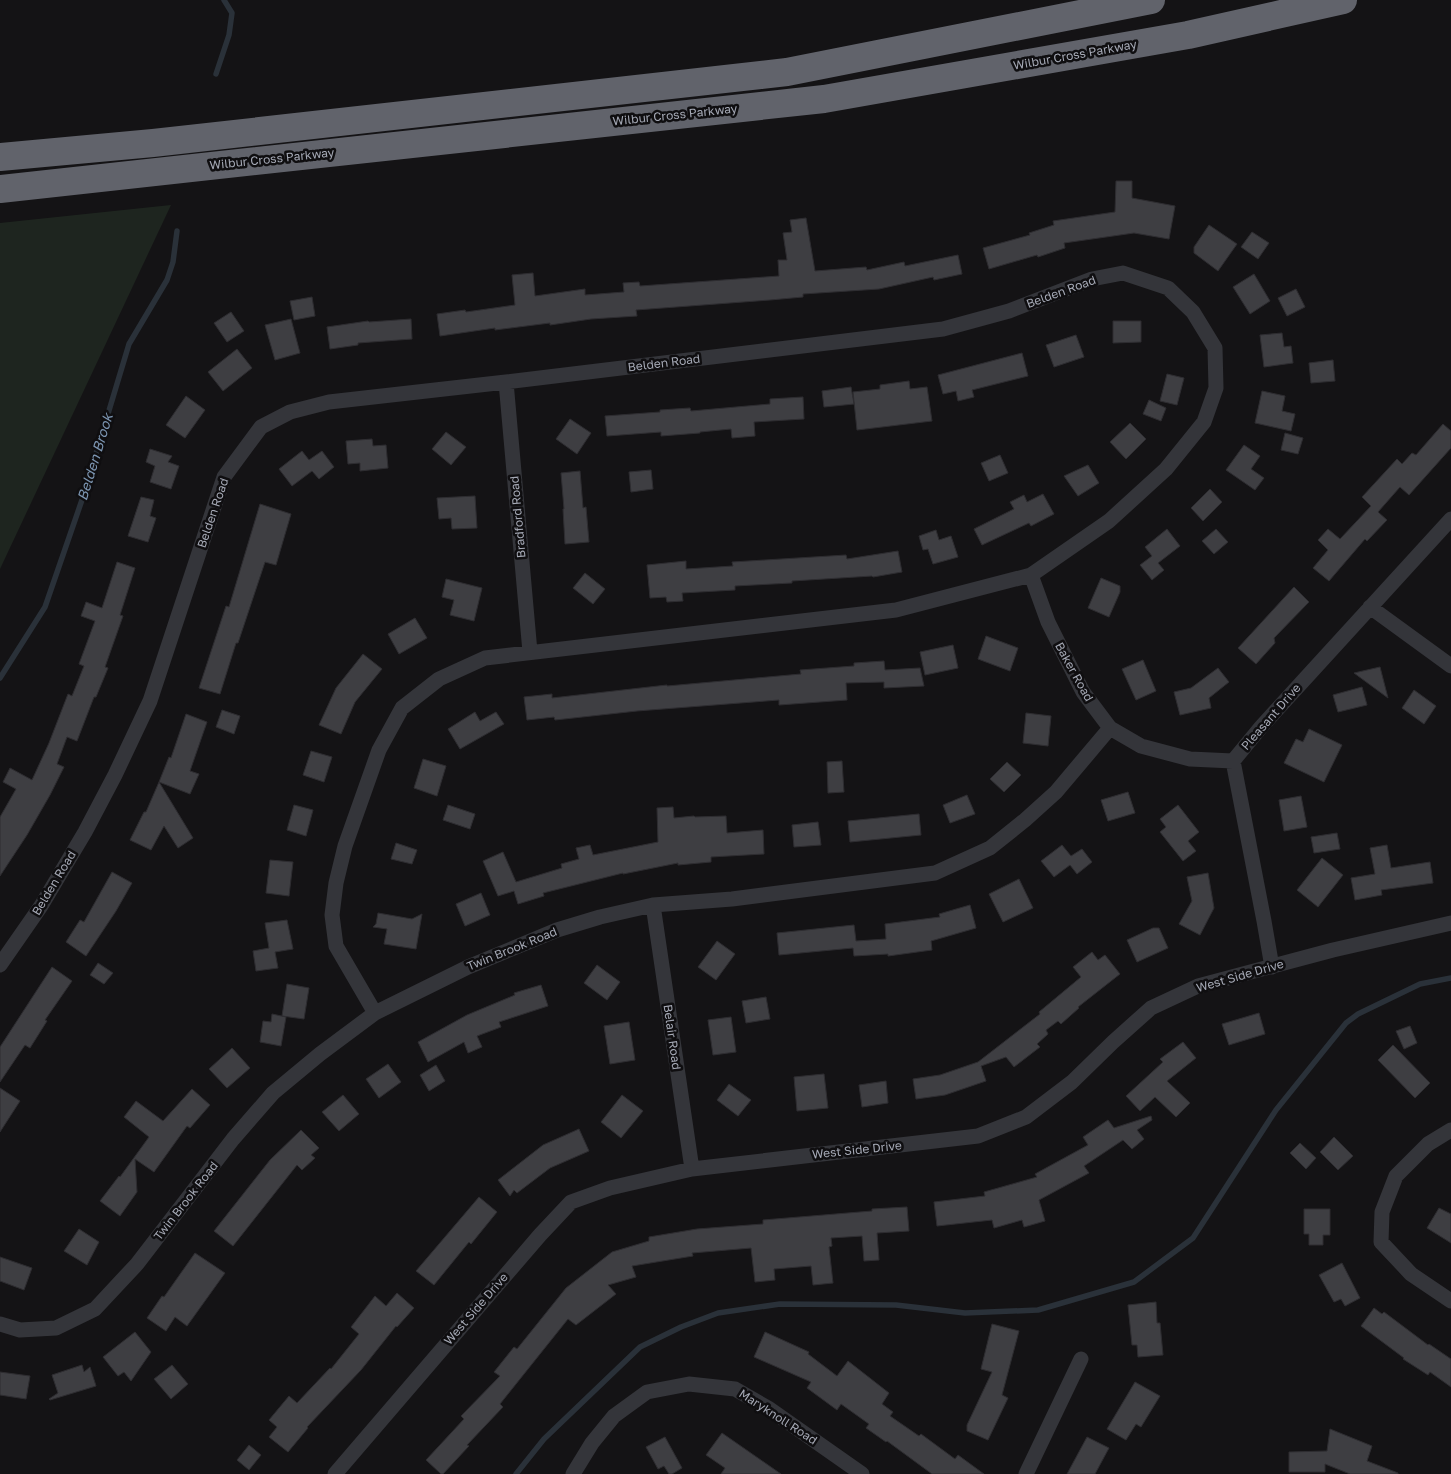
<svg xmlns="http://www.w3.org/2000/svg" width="1451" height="1474" viewBox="0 0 1451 1474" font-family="'Golos Text',sans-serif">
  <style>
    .green { fill: #1e251f }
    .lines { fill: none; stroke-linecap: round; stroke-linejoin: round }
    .stream { stroke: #2a3139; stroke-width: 5.5 }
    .building { fill: #3e3e42; stroke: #2e2d31 }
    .street { stroke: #34353a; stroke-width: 15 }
    .highway { stroke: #61636b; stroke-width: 28 }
    .labels { text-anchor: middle; stroke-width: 5; stroke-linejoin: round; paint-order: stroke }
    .street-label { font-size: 12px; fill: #a5a9b5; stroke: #0f0e10 }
    .water-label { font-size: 14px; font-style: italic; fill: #7c95b1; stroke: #0f0e10 }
  </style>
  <rect width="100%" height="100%" fill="#141315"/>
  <!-- green -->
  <path class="green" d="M171 205 0 569V223Z"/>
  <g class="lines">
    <!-- stream -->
    <path class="stream" d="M216 74 229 35 232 13 224 0
      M0 678 45 607 83 497 129 344 167 280 173 262 177 231
      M516 1474 544 1439 640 1347 681 1327 718 1313 780 1304 896 1305 965 1313 1038 1310 1134 1282 1193 1238 1276 1110 1346 1023 1358 1014 1420 984 1451 978"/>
  </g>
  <!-- building -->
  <path class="building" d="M1116 181H1132V198L1175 206 1169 239 1134 233 1064 243 1065 248 1038 257 1037 255 989 269 983 248 1030 235 1029 233 1054 225 1053 221 1115 212Z
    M806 218 815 271 866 267 867 270 904 262 905 266 958 255 962 274 934 280 933 277 879 289 803 294V297L770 300 636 310 637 316 591 319 550 325V323L495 330V328L440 336 437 314 465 310 466 312 515 305 512 275 533 273 535 296 585 289V295L624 292 623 283 639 282 640 286 779 276 778 260H787L783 233 792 232 790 220Z
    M1209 225 1237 244 1218 271 1194 253V247Z
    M1252 232 1269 243 1258 259 1241 247Z
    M1254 274 1270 301 1250 314 1233 287Z
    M1296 289 1305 307 1287 316 1278 298Z
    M312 297 315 316 294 320 290 301Z
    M231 312 244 331 227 342 214 323Z
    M291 319 300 353 275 360 265 325Z
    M411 319 412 339 358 343V345L330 349 327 327 368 321 369 322Z
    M1113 321H1141V342L1113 343Z
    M1282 333 1284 347 1291 346 1293 363 1264 367 1260 335Z
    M1076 335 1084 357 1054 367 1046 345Z
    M237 349 252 368 223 391 208 372Z
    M1022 353 1028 376 972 390 974 397 958 401 956 391 943 394 938 375Z
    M1333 360 1335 381 1311 383 1309 363Z
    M1167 374 1184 378 1177 405 1160 401Z
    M909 381 910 389 927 387 932 421 857 430 853 392 880 389V385Z
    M851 387 854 404 824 407 822 391Z
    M1262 391 1285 396 1282 411 1295 414 1291 431 1255 423Z
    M186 396 205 410 185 438 166 425Z
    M803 397 804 419 754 422 755 436 732 438 731 429 700 432V433L661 436V432L607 436 605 416 660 412V410L690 408 691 411 770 404V399Z
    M1149 400 1166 408 1161 421 1143 414Z
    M570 419 591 433 577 454 556 439Z
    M1130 423 1146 439 1126 459 1110 442Z
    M1443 424 1451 431V448L1409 495 1400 487 1378 512 1387 520 1367 541 1365 539 1329 581 1313 568 1328 550 1318 540 1328 529 1340 539 1371 506 1362 497 1397 459 1402 464 1412 453 1416 455Z
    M446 432 466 447 451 465 432 449Z
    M1285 433 1303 438 1298 454 1281 450Z
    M372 439 373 446 386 445 388 468 360 471V463L348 464 346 441Z
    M1244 445 1260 456 1251 469 1264 478 1255 490 1226 470Z
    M150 449 172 456 168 462 179 466 171 489 150 482 155 466 146 462Z
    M302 451 309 460 322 451 334 467 319 479 312 471 292 486 279 469Z
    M1000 455 1008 473 989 481 981 463Z
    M1088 465 1099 483 1078 496 1064 476Z
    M651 470 653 489 631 492 629 472Z
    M580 471 583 508 586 507 589 542 565 544 563 509H564L561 473Z
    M1210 489 1222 502 1203 521 1191 508Z
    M1043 494 1054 514 1031 526 1029 523 982 545 974 529 1014 509 1010 502 1024 495 1027 502Z
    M475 496 477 528 452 529 451 518 439 519 437 498Z
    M141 497 154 500 150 516 156 518 148 542 128 536Z
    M260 504 291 514 276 565 265 562 238 643H236L220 694 199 688 226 606 229 607Z
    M1167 529 1180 546 1158 563 1164 570 1152 580 1140 565 1152 556 1145 547Z
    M1216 529 1228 542 1214 554 1202 541Z
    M936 530 939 540 951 536 958 557 933 564 928 549 923 550 919 536Z
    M898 551 902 572 873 577 872 576 792 581V583L735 586V590L682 593 683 601 667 602 666 597 650 598 647 565 686 561V569L733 566 732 562 846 555 847 559Z
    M117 562 135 568 120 615 123 616 105 667 108 668 96 697H94L77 741 67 737 57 764 64 767 50 795 27 835 0 876V817L16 789 3 782 10 768 32 780 49 743 68 694 72 696 84 666 79 664 95 621 81 616 86 602 102 608Z
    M585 573 605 589 593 604 573 588Z
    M1101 578 1120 586V592L1109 617 1088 608Z
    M446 579 482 588 474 621 450 615 454 600 442 597Z
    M1294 587 1309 602 1274 638 1275 643 1256 664 1238 648Z
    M415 618 427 638 399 654 388 634Z
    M986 636 1018 648 1010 671 978 659Z
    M953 645 958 668 925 675 920 652Z
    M363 654 382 669 355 702 341 734 319 725 336 688Z
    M1143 660 1156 691 1136 700 1122 669Z
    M884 661 885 670 920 668 924 686 884 688V682L846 683 847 700 779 705V700L637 711 555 720 554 717 527 720 524 697 552 694V698L667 685V686L801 674 800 670 854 666V663Z
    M1380 667 1388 698 1354 673Z
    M1218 668 1229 682 1209 698 1211 708 1180 715 1174 692 1191 688Z
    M1362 687 1367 705 1338 712 1333 695Z
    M1414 690 1436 706 1424 724 1402 708Z
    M222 710 240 716 234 734 216 727Z
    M475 712 480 721 496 712 504 724 460 749 448 729Z
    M1026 713 1051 716 1048 746 1023 743Z
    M186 714 207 722 190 771 199 774 190 794 159 782 169 757 171 758Z
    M1309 729 1342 745 1324 782 1284 763 1296 739 1303 742Z
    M311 751 332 757 324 782 303 775Z
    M423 759 446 766 437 796 414 788Z
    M842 761 844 792 828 793 827 762Z
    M1007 762 1021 775 1004 792 990 779Z
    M159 782 193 838 178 848 164 826 151 850 130 840 144 812H146Z
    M1128 792 1135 813 1108 821 1101 800Z
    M967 795 975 814 950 823 943 805Z
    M1301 796 1307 827 1284 831 1279 800Z
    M294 805 313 810 306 836 287 830Z
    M448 805 475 814 470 829 443 820Z
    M1178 805 1199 832 1188 841 1196 851 1183 861 1160 832 1166 827 1160 819Z
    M673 807 674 818 694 816 695 817 726 816 727 833 763 830 764 854 711 857V862L678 865V863L623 874V873L543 893 544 896 518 904 514 891 498 896 483 861 503 852 516 882 562 868 561 864 579 859 576 848 590 845 593 855 658 842 657 808Z
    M919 814 921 835 850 842 848 821Z
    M818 822 821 845 794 847 792 825Z
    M1337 833 1340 849 1314 853 1311 837Z
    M396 843 417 850 412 864 391 859Z
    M1062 845 1071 856 1082 849 1092 862 1077 874 1070 865 1054 877 1041 861Z
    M1387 845 1391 868 1430 862 1433 883 1381 890 1382 895 1355 900 1351 878 1375 874 1370 848Z
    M1322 858 1343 875 1318 907 1297 890Z
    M270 860 293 862 289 896 266 893Z
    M112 872 132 883 116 911 86 956 66 942 80 920 84 922Z
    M1208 873 1214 908 1200 935 1179 924 1192 901 1187 877Z
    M1019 879 1033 908 1003 922 989 894Z
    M481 893 490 915 465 926 456 904Z
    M970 905 976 928 931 941 932 950 888 956V954L854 956 853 948 779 955 777 933 854 925 856 941 886 939 885 924 940 917 939 914Z
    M378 913 412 919 422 914 416 949 384 944 387 929 373 927 376 924Z
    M287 920 293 949 275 952 278 968 256 971 253 951 269 948 265 923Z
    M1153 928H1159L1168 948 1137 962 1127 940Z
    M717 941 735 954 716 980 698 967Z
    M1092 952 1098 960 1105 955 1120 974 1078 1007 1079 1008 1061 1024 1058 1021 1046 1030 1048 1034 1037 1044 1040 1047 1014 1067 1006 1057 981 1066 986 1081 945 1095 916 1099 913 1079 940 1075 978 1062 1040 1014 1039 1012 1081 977 1073 967Z
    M98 963 113 973 104 984 90 975Z
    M597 965 620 982 607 1000 584 983Z
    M52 967 72 981 45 1020 47 1021 30 1048 25 1045 0 1082V1047Z
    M287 984 309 988 304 1019 282 1016Z
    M541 985 548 1006 499 1022 501 1027 477 1036 482 1047 468 1053 464 1042 428 1062 418 1042 467 1015 515 995 514 993Z
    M766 997 770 1019 746 1023 742 1001Z
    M1259 1013 1265 1034 1229 1045 1222 1024Z
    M272 1014 286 1017 281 1046 260 1042 263 1021 271 1022Z
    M731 1017 736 1052 713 1055 708 1020Z
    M629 1022 635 1060 610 1064 604 1026Z
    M1410 1026 1417 1043 1404 1049 1396 1031Z
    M1183 1042 1196 1058 1167 1081 1190 1103 1176 1117 1155 1097 1140 1111 1126 1096 1163 1062 1160 1059Z
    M1393 1045 1430 1083 1415 1098 1378 1060Z
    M232 1048 250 1068 227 1088 209 1069Z
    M388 1064 401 1082 379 1098 366 1079Z
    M436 1065 445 1081 429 1091 420 1075Z
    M824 1074 828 1108 797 1111 794 1077Z
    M886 1081 888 1103 862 1107 859 1085Z
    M729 1084 751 1100 738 1116 717 1100Z
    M0 1088 20 1101 0 1132Z
    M192 1089 210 1105 190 1128 187 1126 154 1172 135 1159 137 1192 120 1216 100 1201 119 1176 120 1177 149 1137 124 1117 136 1101 163 1121Z
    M343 1095 359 1114 339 1131 322 1112Z
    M622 1095 643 1111 621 1138 601 1122Z
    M1151 1116 1152 1120 1137 1130 1144 1139 1132 1149 1123 1140 1084 1166 1089 1173 1039 1200 1045 1221 1024 1227 1022 1220 994 1228 992 1220 937 1226 934 1202 985 1196 984 1192 1037 1177 1035 1174 1088 1145 1083 1137 1108 1120 1114 1128Z
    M579 1129 589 1151 550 1168 517 1193 514 1190 510 1196 498 1180 543 1145Z
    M301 1130 319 1148 311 1155 315 1158 302 1170 297 1165 233 1246 214 1231 270 1160Z
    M1334 1137 1353 1156 1338 1170 1320 1152Z
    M1300 1143 1316 1158 1306 1169 1290 1153Z
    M479 1197 497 1212 471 1244 469 1242 434 1285 416 1271Z
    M907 1207 909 1231 877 1233 879 1260 864 1261 862 1236 831 1238 832 1246 829 1247 833 1283 813 1285 811 1266 774 1269 775 1280 755 1282 751 1248 692 1253 693 1256 632 1266 636 1277 608 1285 616 1294 576 1325 568 1319 500 1404 503 1407 467 1445 469 1446 443 1474H441L426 1460 464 1419 461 1416 500 1376 494 1372 514 1347 517 1349 566 1288 612 1252 649 1241V1237L697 1229 763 1224V1220L872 1211V1209Z
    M1439 1208 1451 1214V1243L1427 1228Z
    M1304 1209H1330V1235H1323V1245H1309V1234H1304Z
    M79 1229 99 1242 87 1265 64 1251Z
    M195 1253 225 1273 187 1326 175 1317 166 1331 147 1318 162 1296 164 1297Z
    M0 1257 32 1268 24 1290 0 1281Z
    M1342 1263 1360 1298 1345 1306 1341 1299 1334 1302 1319 1275Z
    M397 1293 414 1308 397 1327 396 1326 361 1370 307 1427 308 1428 288 1452 269 1437 277 1427 269 1420 289 1396 297 1403 330 1368 331 1369 359 1334 351 1327 375 1296 386 1306Z
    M1156 1302 1157 1323H1160L1163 1355 1138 1357 1137 1345H1132L1128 1305Z
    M1374 1308 1382 1314 1384 1312 1428 1345 1429 1344 1451 1359V1387L1430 1372 1428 1375 1403 1359 1404 1358 1361 1326Z
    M992 1324 1019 1331 1002 1395 1008 1398 988 1440 967 1431V1425L992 1372 981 1369Z
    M135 1332 151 1352 131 1381 124 1372 118 1376 103 1357Z
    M765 1332 809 1352 808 1354 837 1376 848 1361 889 1393 882 1404 893 1412 890 1416 919 1436 921 1434 955 1459 958 1455 984 1474H932L887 1441 886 1442 866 1428 869 1424 841 1404 837 1410 807 1388 811 1382 754 1357Z
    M82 1365 84 1372 90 1367 96 1386 50 1400 49 1399 58 1393 52 1375Z
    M172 1365 188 1384 171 1399 154 1379Z
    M0 1372 30 1376 26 1399 0 1395Z
    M1135 1382 1160 1396 1141 1427 1136 1424 1126 1440 1107 1429Z
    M1330 1429 1372 1446 1367 1461 1398 1473V1474H1350L1325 1464V1472H1289V1452L1327 1451Z
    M722 1433 781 1474H721L725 1468 706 1455Z
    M665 1437 682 1468 672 1474H669L664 1466 658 1469 646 1447Z
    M1087 1437 1109 1448 1095 1474H1067Z
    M249 1445 261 1455 249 1470 237 1460Z"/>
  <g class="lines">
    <!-- street -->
    <path class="street" d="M506 382 530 652
      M1031 575 1048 622 1083 692 1110 728 1141 746 1190 759 1233 761
      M1370 607 1451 666
      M653 905 692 1169
      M0 965 41 906 85 832 115 775 150 701 224 477 261 427 290 412 329 402 506 382 943 329 1009 311 1092 279 1123 273 1168 288 1193 312 1215 348 1216 388 1204 422 1166 469 1109 521 1031 575 896 610 485 658 439 679 402 708 379 750 345 846 336 883 332 915 336 946 375 1013
      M1272 967 1264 921 1233 761 1261 727 1451 519
      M1451 1130 1428 1144 1396 1176 1382 1212 1381 1242 1411 1274 1451 1301
      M0 1324 20 1330 56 1328 95 1309 137 1264 233 1139 273 1093 320 1054 375 1013 468 967 557 930 600 917 653 905 732 899 935 873 990 848 1025 820 1056 792 1110 728
      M335 1474 540 1235 571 1202 610 1188 692 1169 978 1136 1026 1117 1072 1082 1113 1042 1151 1008 1198 986 1333 950 1451 923
      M573 1474 592 1443 614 1416 647 1392 689 1384 735 1389 768 1408 862 1474
      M1026 1474 1081 1359"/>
    <!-- highway -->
    <path class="highway" d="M0 157 153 143 787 72 1151 0
      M0 189 824 99 1188 35 1343 0"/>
  </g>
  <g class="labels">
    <!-- street labels -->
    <g class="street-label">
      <text transform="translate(1075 55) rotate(-10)" y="4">Wilbur Cross Parkway</text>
      <text transform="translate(675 115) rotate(-6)" y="4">Wilbur Cross Parkway</text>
      <text transform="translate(272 159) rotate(-6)" y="4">Wilbur Cross Parkway</text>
      <text transform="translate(1061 292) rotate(-20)" y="4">Belden Road</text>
      <text transform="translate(664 363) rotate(-7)" y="4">Belden Road</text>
      <text transform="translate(213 513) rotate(-71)" y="4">Belden Road</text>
      <text transform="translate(518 517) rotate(-95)" y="4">Bradford Road</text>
      <text transform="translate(1074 672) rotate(61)" y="4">Baker Road</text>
      <text transform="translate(1271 717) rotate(-49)" y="4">Pleasant Drive</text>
      <text transform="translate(54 883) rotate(-59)" y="4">Belden Road</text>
      <text transform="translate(512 949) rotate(-22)" y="4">Twin Brook Road</text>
      <text transform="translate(1240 976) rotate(-16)" y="4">West Side Drive</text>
      <text transform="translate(672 1037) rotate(82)" y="4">Belair Road</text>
      <text transform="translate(857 1150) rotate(-6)" y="4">West Side Drive</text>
      <text transform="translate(186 1201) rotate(-52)" y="4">Twin Brook Road</text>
      <text transform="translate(476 1309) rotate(-49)" y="4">West Side Drive</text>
      <text transform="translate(778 1417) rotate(33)" y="4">Maryknoll Road</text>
    </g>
    <!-- water labels -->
    <g class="water-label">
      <text transform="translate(95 457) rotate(-73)" y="5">Belden Brook</text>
    </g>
  </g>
</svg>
